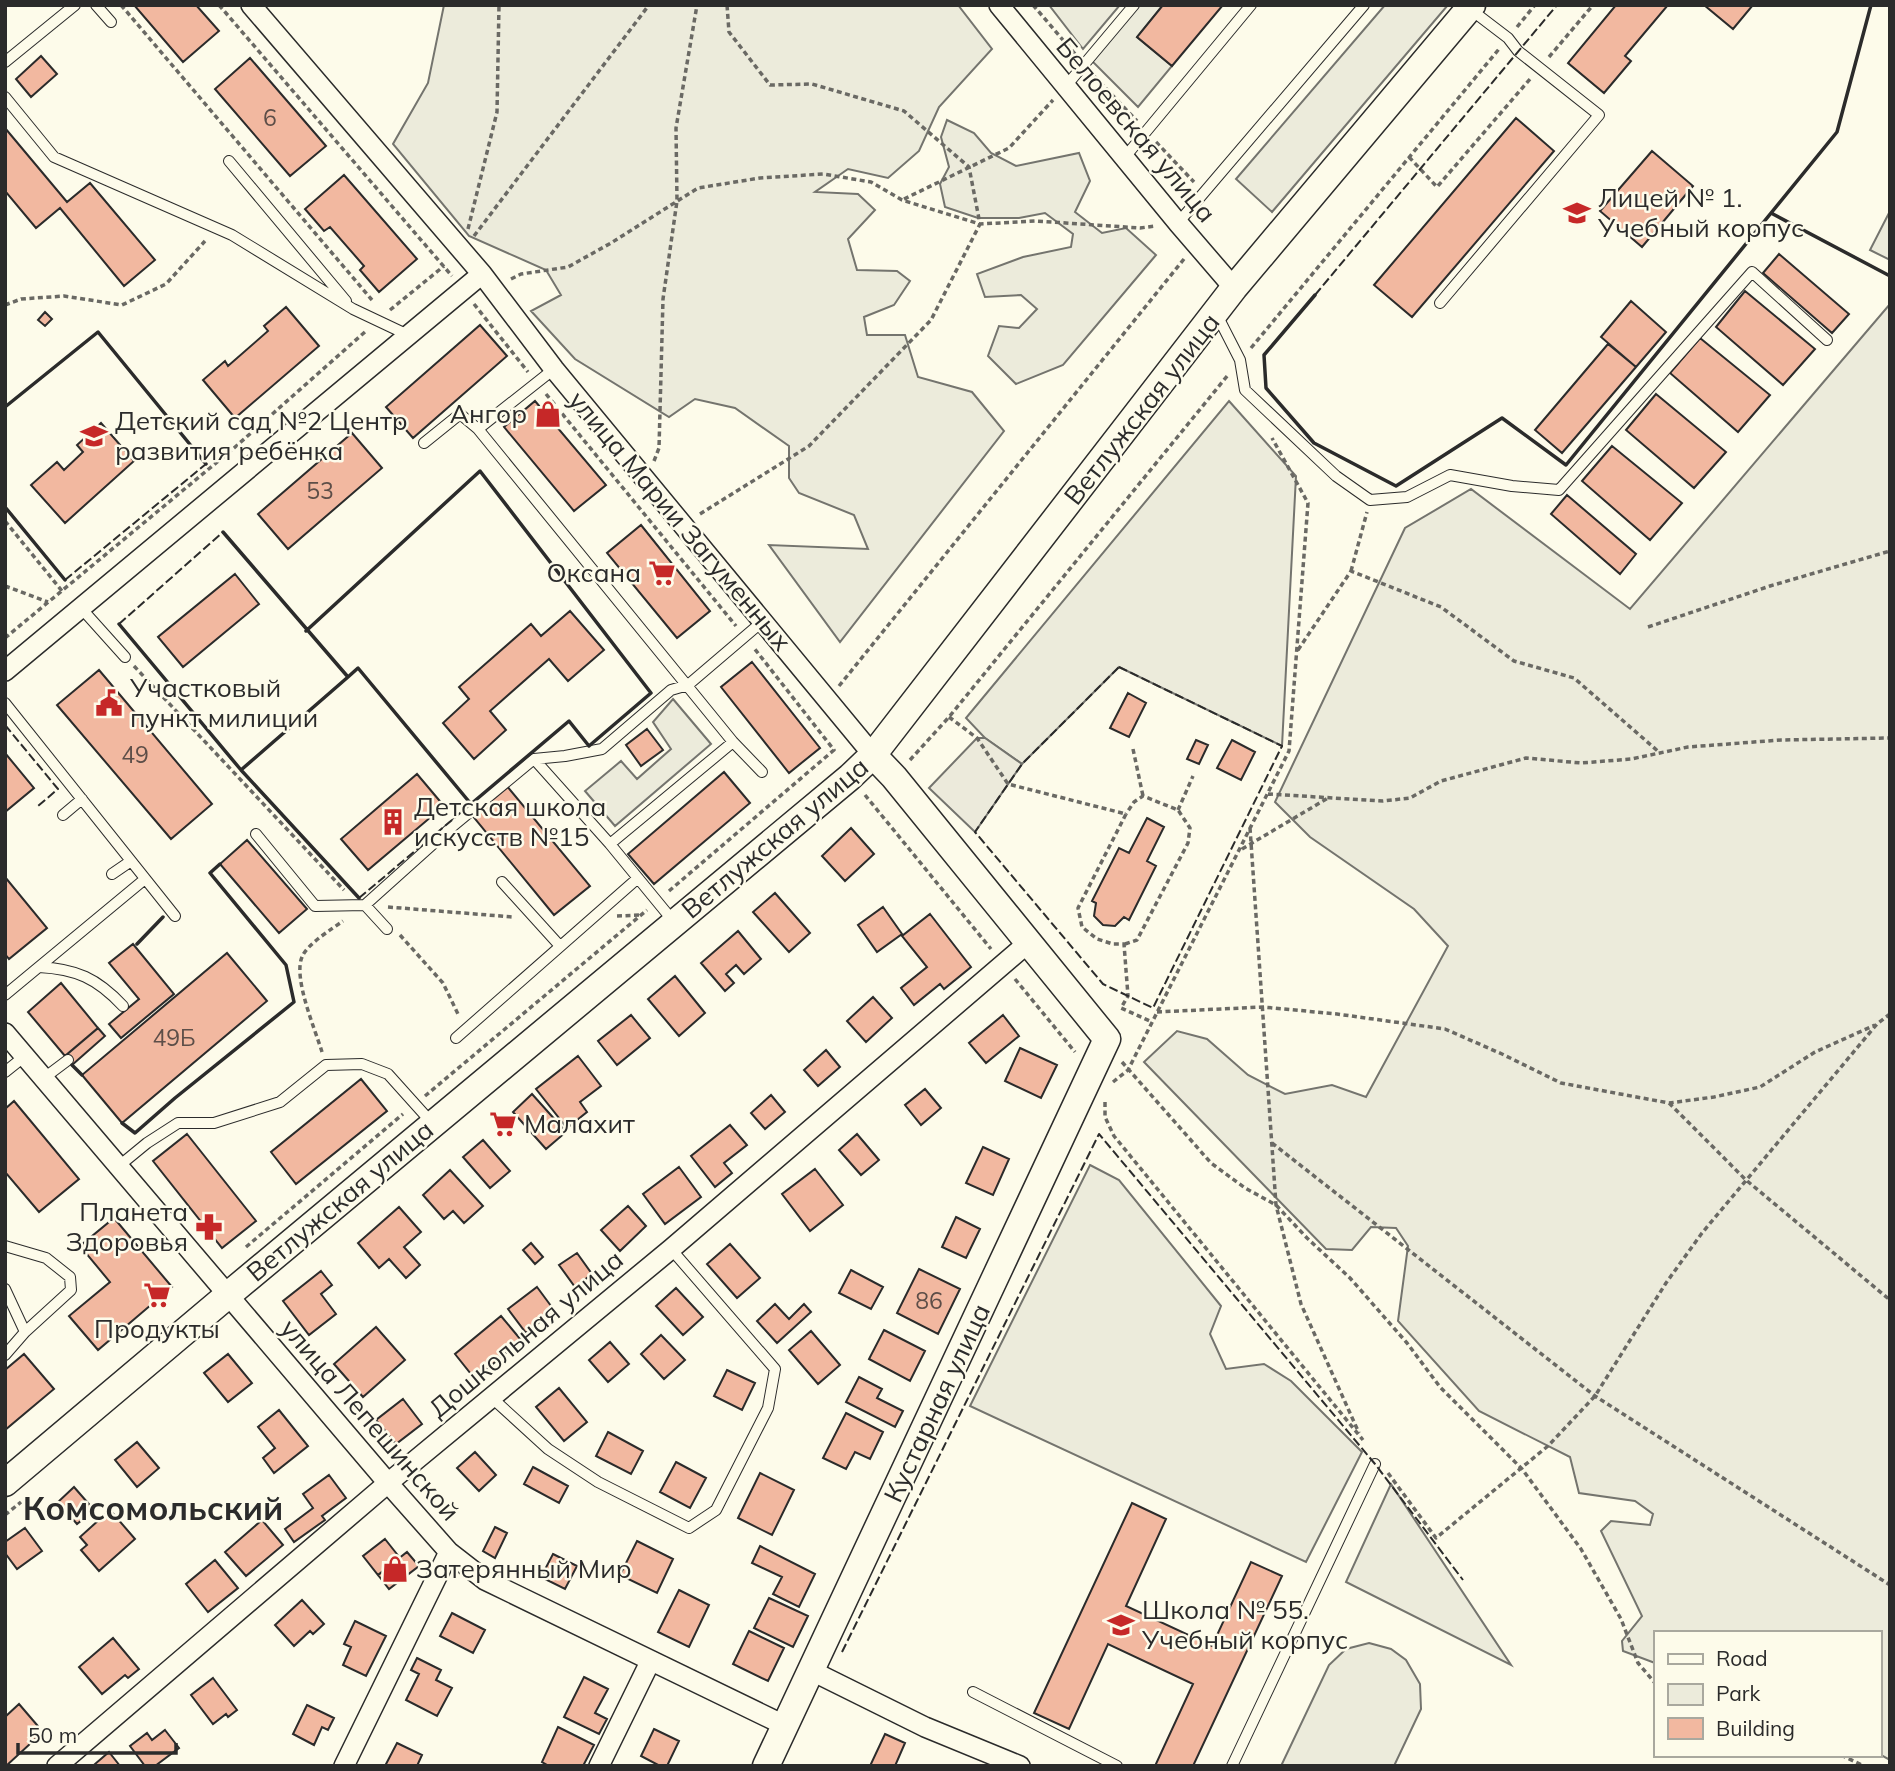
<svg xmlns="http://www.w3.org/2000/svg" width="1895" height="1771" viewBox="0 0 1895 1771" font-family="Mulish,sans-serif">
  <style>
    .green { fill: #ecebdb; stroke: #74746e; stroke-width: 2 }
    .parking { fill: #eceadb; stroke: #74746e; stroke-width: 2 }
    .building { fill: #f2b8a0; stroke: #2b2b2b; stroke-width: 2 }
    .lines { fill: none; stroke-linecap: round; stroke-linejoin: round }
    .lane-casing { stroke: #2b2b2b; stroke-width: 12 }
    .street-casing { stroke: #2b2b2b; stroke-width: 22 }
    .secondary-casing { stroke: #2b2b2b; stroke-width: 29 }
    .path { stroke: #6a6964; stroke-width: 3.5; stroke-dasharray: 5 3.5; stroke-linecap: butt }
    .lane { stroke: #fdfbea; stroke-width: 10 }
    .street { stroke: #fdfbea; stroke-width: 19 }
    .secondary { stroke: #fdfbea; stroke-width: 26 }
    .fence { stroke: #2b2b2b; stroke-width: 2; stroke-dasharray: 9 3.5; stroke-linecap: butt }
    .wall { stroke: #2b2b2b; stroke-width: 3.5 }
    .labels { text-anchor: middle; stroke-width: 5; stroke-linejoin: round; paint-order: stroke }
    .number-label { font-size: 23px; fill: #5d4e48 }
    .street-label { font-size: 26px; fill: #2b2b2b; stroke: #fdfbea }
    .poi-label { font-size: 26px; fill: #2b2b2b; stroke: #fdfbea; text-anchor: start }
    .district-label { font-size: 33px; font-weight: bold; fill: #2b2b2b; stroke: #fdfbea }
  </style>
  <rect width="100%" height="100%" fill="#fdfbea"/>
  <!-- green -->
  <path class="green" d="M444 5H958L992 49 939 107 919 151 888 178 848 169 815 192 858 194 875 210 848 239 857 270 897 271 910 281 894 305 864 317 867 335H905L918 377 972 392 1004 431 840 642 769 545 868 549 854 515 799 493 789 478V446L735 408 695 399 669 417 575 359 531 311 561 295 546 270 469 236 393 144 428 83Z
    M1049 5H1120L1083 49Z
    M1139 5H1163L1137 37 1172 66 1138 107 1092 61Z
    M1385 5H1448L1272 212 1236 179Z
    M947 120 974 133 991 153 1016 166 1079 153 1090 181 1075 212 1102 233 1126 228 1156 255 1063 365 1016 384 988 356 999 326 1019 328 1037 309 1021 295 985 297 977 274 1023 257 1071 247 1073 234 1045 213 1019 218H978L945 207 940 184 949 167 941 137Z
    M1890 211V260L1870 250Z
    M1890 304V1760L1879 1754V1633H1655V1663L1623 1651 1622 1641 1642 1616 1601 1531 1611 1521 1650 1525 1653 1514 1635 1501 1579 1493 1570 1457 1479 1411 1398 1321 1408 1246 1396 1228 1371 1227 1352 1250 1326 1249 1144 1062 1177 1031 1207 1039 1248 1075 1285 1094 1332 1085 1366 1097 1448 946 1414 909 1310 837 1275 802 1405 528 1471 489 1630 609Z
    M1229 401 1296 476 1282 746 1119 667 1022 764 985 738 966 718Z
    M673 699 711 744 615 826 585 791 621 761 637 779 671 749 653 722Z
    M1090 1165 1119 1180 1221 1306 1210 1334 1226 1369 1264 1364 1291 1381 1362 1452 1306 1562 970 1406Z
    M1391 1484 1511 1665 1346 1582Z
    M1369 1643 1391 1649 1406 1660 1420 1684 1421 1709 1394 1766H1281L1329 1665 1346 1649Z"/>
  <!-- parking -->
  <path class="parking" d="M977 738H985L1022 764 975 832 929 788Z"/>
  <!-- building -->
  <path class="building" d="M134 5H196L219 31 183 62Z
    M1163 5H1223L1172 66 1137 37Z
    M1616 5H1668L1625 56 1631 61 1604 93 1568 63Z
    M1704 5H1753L1733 29Z
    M41 56 57 74 31 97 16 79Z
    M250 58 326 146 290 176 215 89Z
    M1516 118 1554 151 1412 317 1374 285Z
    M5 128 67 202 90 183 155 260 124 286 60 208 36 228 5 191Z
    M1652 151 1693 186 1642 247 1600 211Z
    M344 175 417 259 379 292 360 270 364 266 330 227 324 231 305 209Z
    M1779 254 1849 314 1832 333 1763 273Z
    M1745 291 1815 349 1783 385 1716 327Z
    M1631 301 1666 332 1636 367 1601 337Z
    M286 307 319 346 235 418 203 380 225 361 228 366 268 331 264 326Z
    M45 312 52 319 45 326 38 320Z
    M480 325 507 356 413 438 386 407Z
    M1700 338 1770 395 1738 432 1670 373Z
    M1608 344 1636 367 1562 453 1535 430Z
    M1656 394 1726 452 1694 488 1626 430Z
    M535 401 606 485 574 511 504 427Z
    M101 423 134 461 65 523 31 485 57 462 64 470 83 452 77 445Z
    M352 433 382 468 288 549 258 514Z
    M1612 446 1682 503 1650 540 1582 481Z
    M1567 495 1636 554 1620 574 1551 514Z
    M641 525 710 611 677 638 607 553Z
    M235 574 259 604 183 667 158 637Z
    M570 611 604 650 568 681 549 659 490 711 506 730 474 759 443 723 469 699 459 687 531 624 541 636Z
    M752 662 820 748 789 773 721 687Z
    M99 670 212 804 171 839 57 705Z
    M1128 693 1146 703 1129 737 1110 728Z
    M647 729 663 750 641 766 626 745Z
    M1196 740 1208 745 1199 764 1187 759Z
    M1232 740 1255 752 1241 780 1217 768Z
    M5 753 34 788 5 812Z
    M724 772 750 803 654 884 628 854Z
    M417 774 444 806 368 870 341 839Z
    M506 785 590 886 554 915 471 814Z
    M1147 818 1164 827 1147 861 1156 866 1129 920 1124 917 1115 926 1103 925 1094 916 1096 903 1092 901 1119 848 1129 853Z
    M851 828 874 854 845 881 822 856Z
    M247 840 307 909 279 933 220 864Z
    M5 877 47 928 9 959 5 954Z
    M775 893 810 933 789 952 753 912Z
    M883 907 902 934 877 952 858 925Z
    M930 914 971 967 944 989 940 984 914 1005 901 988 927 967 902 936Z
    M738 931 761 959 744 974 736 965 726 974 734 983 725 991 701 963Z
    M133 944 174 994 121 1038 109 1024 139 999 109 963Z
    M227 953 267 1001 122 1123 82 1075Z
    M675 976 705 1013 679 1036 648 999Z
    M61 983 98 1028 65 1056 28 1012Z
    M873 997 892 1018 866 1042 847 1021Z
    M631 1015 650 1038 617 1065 598 1041Z
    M1003 1015 1019 1036 986 1063 969 1043Z
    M98 1028 105 1036 72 1065 65 1056Z
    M1020 1048 1057 1065 1041 1098 1005 1081Z
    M826 1050 840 1067 818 1086 804 1070Z
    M578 1056 601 1086 580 1102 587 1112 567 1128 536 1089Z
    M361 1079 387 1111 296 1184 271 1152Z
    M925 1089 941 1108 921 1125 905 1105Z
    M532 1094 566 1132 546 1149 513 1112Z
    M771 1095 785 1112 765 1129 751 1113Z
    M14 1101 79 1179 39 1212 5 1172V1109Z
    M730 1125 747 1145 724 1163 732 1173 715 1187 691 1156Z
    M187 1134 256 1221 222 1248 153 1161Z
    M857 1134 879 1160 861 1175 839 1150Z
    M483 1140 510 1171 490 1188 463 1157Z
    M983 1147 1009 1159 993 1195 966 1183Z
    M679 1167 701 1197 665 1224 643 1194Z
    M815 1169 843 1205 810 1231 782 1194Z
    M450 1170 483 1206 464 1223 453 1211 444 1219 423 1195Z
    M628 1206 646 1226 620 1251 601 1230Z
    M399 1207 421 1232 404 1247 420 1265 406 1278 389 1259 379 1268 358 1243Z
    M956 1217 980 1229 966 1258 942 1247Z
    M114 1218 172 1287 98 1350 69 1316 110 1282 80 1246Z
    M531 1243 543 1257 535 1264 523 1250Z
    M730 1244 760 1278 737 1298 707 1264Z
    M577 1253 592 1274 575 1287 559 1265Z
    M919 1269 960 1289 938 1334 897 1313Z
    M851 1270 883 1287 871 1309 839 1293Z
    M321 1271 332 1285 321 1294 336 1314 309 1335 283 1301Z
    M537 1287 554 1310 526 1333 508 1309Z
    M676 1288 703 1317 683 1335 656 1306Z
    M775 1304 789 1319 804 1304 811 1312 777 1343 757 1321Z
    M501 1316 521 1340 475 1379 455 1354Z
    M376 1327 405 1360 363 1397 334 1364Z
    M884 1330 925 1351 910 1381 869 1359Z
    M811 1331 840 1365 818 1384 789 1350Z
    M661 1335 685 1360 664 1379 641 1354Z
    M610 1342 629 1364 608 1382 589 1360Z
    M24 1354 54 1389 5 1430V1370Z
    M228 1354 252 1383 228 1402 204 1373Z
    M727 1370 755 1383 742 1410 714 1396Z
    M859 1377 882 1389 877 1398 903 1411 895 1427 846 1402Z
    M559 1388 587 1422 564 1441 536 1407Z
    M403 1399 422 1424 396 1444 376 1420Z
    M279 1410 308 1446 274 1473 263 1458 275 1448 258 1427Z
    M846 1413 883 1432 870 1459 855 1452 846 1469 823 1458Z
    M608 1432 643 1451 631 1474 596 1456Z
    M137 1442 159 1468 137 1487 115 1460Z
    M475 1452 496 1475 479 1491 457 1468Z
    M676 1462 706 1478 690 1508 660 1492Z
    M533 1467 568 1486 559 1503 524 1484Z
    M760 1473 794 1490 772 1535 738 1518Z
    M329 1475 346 1498 322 1516 325 1520 294 1542 285 1529 313 1508 303 1494Z
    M74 1487 94 1510 77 1524 58 1502Z
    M1132 1503 1166 1519 1126 1606 1212 1646 1251 1562 1282 1576 1193 1766H1155L1193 1684 1108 1644 1069 1729 1034 1713Z
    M110 1510 135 1539 99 1571 81 1550 87 1545 80 1537Z
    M262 1520 283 1545 246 1576 225 1552Z
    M495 1527 507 1533 495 1558 483 1551Z
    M25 1528 42 1551 17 1569 5 1553V1542Z
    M385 1539 400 1558 378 1575 363 1556Z
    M637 1541 673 1559 657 1593 620 1575Z
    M760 1546 815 1574 799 1607 773 1594 782 1577 752 1563Z
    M407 1552 419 1566 389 1589 378 1575Z
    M553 1554 577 1566 565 1589 541 1577Z
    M215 1560 238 1588 208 1612 186 1584Z
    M679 1590 709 1605 689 1647 658 1632Z
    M769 1598 808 1616 793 1647 754 1628Z
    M302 1600 324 1624 313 1634 310 1631 294 1646 275 1625Z
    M452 1613 485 1630 473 1653 440 1636Z
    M355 1621 386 1636 366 1676 343 1665 351 1647 344 1644Z
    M749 1631 784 1648 768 1681 733 1664Z
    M113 1638 139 1669 128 1678 125 1675 102 1694 79 1667Z
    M417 1658 441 1670 436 1680 452 1688 437 1716 406 1700 419 1674 411 1670Z
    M584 1677 608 1689 595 1713 607 1719 599 1734 564 1717Z
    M213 1678 237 1710 228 1717 226 1714 213 1724 191 1695Z
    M19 1704 43 1732 6 1766 5 1717Z
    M307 1705 334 1718 328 1730 322 1727 314 1745 293 1734Z
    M558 1727 594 1745 583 1766H549L542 1762Z
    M654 1729 679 1741 667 1766H660L641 1756Z
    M165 1730 179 1748 155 1766H145L130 1746 147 1733 152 1740Z
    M885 1734 905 1743 895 1766H870Z
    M397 1743 422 1755 417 1766H385Z
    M109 1752 120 1766H97L95 1764Z"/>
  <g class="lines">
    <defs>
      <path id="lane" d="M96 5 111 22
        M5 62 75 5
        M1066 86 1134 5
        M5 97 54 157 232 235 353 309 408 335
        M1125 157 1251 5
        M229 161 346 301
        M1178 223 1364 5
        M1440 303 1599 115 1518 51 1508 38 1470 9
        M1217 315 1240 360 1245 390 1336 476 1370 500 1407 497 1450 475 1512 486 1559 490 1752 272 1827 340
        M478 429 733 742 762 772
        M424 443 460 414 478 429 554 369
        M81 608 125 657
        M5 703 175 916
        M534 759 565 756 602 749 671 690 688 685 763 621
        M63 815 82 799
        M256 834 315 906 365 905
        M610 844 733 742
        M112 874 131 861
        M502 882 560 946
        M387 929 365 905 453 826 534 759 610 844 674 922
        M39 967C76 969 97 978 123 1006
        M5 995 145 879
        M456 1038 638 878
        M5 1072 25 1056
        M44 1078 68 1060
        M119 1166 147 1143 178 1123H214L280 1102 326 1065 362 1064 388 1074 432 1123
        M5 1246 46 1258 70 1277 71 1290 25 1332
        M5 1289 25 1332 5 1355
        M491 1397 548 1449 598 1482 689 1528 716 1510 768 1408 775 1369 671 1249
        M973 1692 1117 1766
        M1232 1766 1375 1464"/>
      <path id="street" d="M251 5 482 274 554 369 873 755
        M999 5 1178 223 1234 288
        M5 671 482 274
        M5 1033 388 1483 449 1552 485 1580 786 1726
        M812 1671 925 1727 1020 1766
        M57 1766 388 1483 671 1249 1028 943
        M344 1766 449 1552
        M599 1766 650 1662"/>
      <path id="secondary" d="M5 1483 228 1295 850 777 873 755 1234 288 1472 5
        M766 1766 1107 1039 894 777 873 755"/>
    </defs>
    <!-- lane casing -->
    <use href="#lane" class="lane-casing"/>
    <!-- street casing -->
    <use href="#street" class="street-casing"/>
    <!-- secondary casing -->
    <use href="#secondary" class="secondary-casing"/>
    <!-- path -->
    <path class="path" d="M121 5 372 300
      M219 5 452 276
      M1033 5 1075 54
      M1517 27 1535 5
      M1549 57 1593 5
      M1094 76 1137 121
      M1156 142 1194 182
      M1409 157 1437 187 1530 79
      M904 199 1009 148 1053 100
      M468 229 497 112 499 5
      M474 236 649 5
      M511 279 521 274 568 267 611 243 698 188 760 178 823 174 871 182 902 200 980 224 1036 221 1140 228 1155 226
      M474 304 528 372
      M5 305 21 299 64 296 122 305 166 284 205 241
      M390 310 444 266
      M1251 348 1499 49
      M546 394 736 626
      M654 461 659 448 663 299 677 201 676 128 697 5
      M700 514 809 446 931 320 980 224 969 167 904 111 812 84 770 85 729 32 727 5
      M5 521 62 591
      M1351 571 1367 512
      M5 586 48 602
      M1648 627 1770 586 1890 551
      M5 638 234 448 366 331
      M1298 650 1351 571 1441 607 1514 661 1574 678 1660 753
      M134 666 344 890
      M839 686 1184 259
      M949 717 977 738 1008 784 1126 814 1078 908 1082 927 1097 939 1113 944H1124L1128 996 1121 1008 1152 1022
      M1133 749 1143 796
      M910 760 949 717 1228 375
      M1268 794 1383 801 1410 798 1441 781 1526 758 1581 763 1631 759 1688 747 1781 740 1890 738
      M865 795 991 949
      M1178 810 1193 776
      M1250 828 1276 1205 1301 1304 1359 1433
      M1242 849 1328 798
      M669 891 834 750 754 648
      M388 907 513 917
      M617 916 641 915
      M400 935 443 983 459 1016
      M1125 944 1137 940 1188 843 1190 828 1178 810 1143 796 1134 802 1126 814
      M1015 979 1075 1052
      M1157 1012 1263 1007 1337 1014 1445 1029 1502 1054 1561 1083 1669 1103 1714 1097 1760 1087 1815 1052 1875 1025
      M322 1052C315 1029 293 978 302 957 307 944 332 929 343 921
      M1122 1062 1211 1163 1245 1188 1276 1205 1307 1238 1350 1278 1407 1343 1440 1387 1522 1469 1581 1549 1621 1619 1638 1663 1655 1683
      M1113 1082 1128 1070 1289 751 1308 503 1272 438
      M425 1096 647 910
      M1105 1102V1117L1114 1136 1363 1440
      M1669 1103 1746 1180 1890 1300
      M1272 1143 1595 1396 1890 1585
      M246 1247 403 1114
      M1388 1473 1436 1538 1548 1446 1595 1396 1666 1283 1702 1233 1877 1024 1890 1014
      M5 1515 21 1502
      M1841 1755 1864 1766"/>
    <!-- lane -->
    <use href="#lane" class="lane"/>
    <!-- street -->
    <use href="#street" class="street"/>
    <!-- secondary -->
    <use href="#secondary" class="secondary"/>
    <!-- fence -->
    <path class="fence" d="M1315 295 1557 5
      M65 580 206 464
      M119 624 223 532
      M1119 667 1282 746 1153 1008 1103 984 975 832 1022 764Z
      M5 725 58 789 38 806
      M359 898 471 804
      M842 1652 1099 1134 1375 1464 1463 1580"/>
    <!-- wall -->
    <path class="wall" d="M1771 213 1890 276
      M1315 295 1264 355 1266 388 1314 443 1396 486 1502 418 1566 465 1837 132 1871 5
      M5 407 98 332 206 464
      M5 507 65 580
      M119 624 241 770 348 677 223 532
      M306 631 480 471 651 693 589 746 569 721 471 804 358 668 348 677
      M241 770 359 898
      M137 944 163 917
      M72 1065 82 1075
      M122 1123 135 1133 175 1098 294 1002 286 965 210 873 220 864"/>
  </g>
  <!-- icons -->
  <defs>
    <symbol id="school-bare" viewBox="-9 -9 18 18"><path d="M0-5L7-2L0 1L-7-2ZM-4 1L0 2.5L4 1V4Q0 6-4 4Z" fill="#c62828" stroke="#fdfbea" stroke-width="2.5" paint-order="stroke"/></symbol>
    <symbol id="shop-bare" viewBox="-9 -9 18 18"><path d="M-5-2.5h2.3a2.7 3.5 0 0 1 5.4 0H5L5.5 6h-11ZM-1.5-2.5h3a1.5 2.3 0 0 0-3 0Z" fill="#c62828" stroke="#fdfbea" stroke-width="2.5" paint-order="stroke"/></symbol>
    <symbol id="supermarket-bare" viewBox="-9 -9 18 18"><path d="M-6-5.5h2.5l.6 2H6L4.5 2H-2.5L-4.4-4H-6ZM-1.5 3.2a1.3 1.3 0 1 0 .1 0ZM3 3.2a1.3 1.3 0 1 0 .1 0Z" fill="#c62828" stroke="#fdfbea" stroke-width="2.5" paint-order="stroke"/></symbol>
    <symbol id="civic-bare" viewBox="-9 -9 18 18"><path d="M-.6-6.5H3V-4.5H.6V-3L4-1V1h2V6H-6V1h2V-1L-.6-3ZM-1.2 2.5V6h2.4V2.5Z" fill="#c62828" stroke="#fdfbea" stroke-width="2.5" paint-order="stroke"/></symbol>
    <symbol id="building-bare" viewBox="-9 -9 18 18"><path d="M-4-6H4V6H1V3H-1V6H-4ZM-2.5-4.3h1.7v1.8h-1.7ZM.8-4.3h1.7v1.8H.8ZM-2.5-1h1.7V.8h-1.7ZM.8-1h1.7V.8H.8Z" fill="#c62828" stroke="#fdfbea" stroke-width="2.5" paint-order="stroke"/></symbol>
    <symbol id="pharmacy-bare" viewBox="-9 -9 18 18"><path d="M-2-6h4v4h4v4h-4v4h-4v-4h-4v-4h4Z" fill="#c62828" stroke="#fdfbea" stroke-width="2.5" paint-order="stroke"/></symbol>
  </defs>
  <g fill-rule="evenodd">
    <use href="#school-bare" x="1558" y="194" width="38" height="38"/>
    <use href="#shop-bare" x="529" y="395" width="38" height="38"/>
    <use href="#school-bare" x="75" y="417" width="38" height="38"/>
    <use href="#supermarket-bare" x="643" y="554" width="38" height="38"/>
    <use href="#civic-bare" x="90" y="684" width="38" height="38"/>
    <use href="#building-bare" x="374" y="803" width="38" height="38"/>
    <use href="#supermarket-bare" x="484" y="1105" width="38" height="38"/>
    <use href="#pharmacy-bare" x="190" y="1208" width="38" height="38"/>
    <use href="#supermarket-bare" x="138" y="1276" width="38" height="38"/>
    <use href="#shop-bare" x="376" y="1550" width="38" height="38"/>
    <use href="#school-bare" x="1102" y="1606" width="38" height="38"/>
  </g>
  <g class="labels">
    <!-- number labels -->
    <g class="number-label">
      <text x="270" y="126">6</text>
      <text x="320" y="499">53</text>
      <text x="135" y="763">49</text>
      <text x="174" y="1046">49Б</text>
      <text x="929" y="1309">86</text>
    </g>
    <!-- street labels -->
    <g class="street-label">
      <text transform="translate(1136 130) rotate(50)" y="9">Белоевская улица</text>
      <text transform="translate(1142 409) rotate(-52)" y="9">Ветлужская улица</text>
      <text transform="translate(680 521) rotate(50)" y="9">улица Марии Загуменных</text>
      <text transform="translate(775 838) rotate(-40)" y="9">Ветлужская улица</text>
      <text transform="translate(340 1201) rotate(-40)" y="9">Ветлужская улица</text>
      <text transform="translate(526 1334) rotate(-40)" y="9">Дошкольная улица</text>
      <text transform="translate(937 1403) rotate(-65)" y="9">Кустарная улица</text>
      <text transform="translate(370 1420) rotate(49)" y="9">улица Лепешинской</text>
    </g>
    <!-- poi labels -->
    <g class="poi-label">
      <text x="1598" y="207">Лицей № 1.<tspan x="1598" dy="30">Учебный корпус</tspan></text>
      <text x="527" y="423" text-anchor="end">Ангор</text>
      <text x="115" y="430">Детский сад №2 Центр<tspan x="115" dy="30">развития ребёнка</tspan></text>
      <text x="641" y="582" text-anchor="end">Оксана</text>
      <text x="130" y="697">Участковый<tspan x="130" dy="30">пункт милиции</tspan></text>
      <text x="414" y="816">Детская школа<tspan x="414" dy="30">искусств №15</tspan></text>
      <text x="524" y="1133">Малахит</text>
      <text x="188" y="1221" text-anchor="end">Планета<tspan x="188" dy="30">Здоровья</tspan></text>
      <text x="157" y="1338" text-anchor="middle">Продукты</text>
      <text x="416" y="1578">Затерянный Мир</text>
      <text x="1142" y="1619">Школа № 55.<tspan x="1142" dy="30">Учебный корпус</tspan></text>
    </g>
    <!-- district labels -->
    <g class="district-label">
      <text x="153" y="1520">Комсомольский</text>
    </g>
  </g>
  <!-- border -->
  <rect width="1895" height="1771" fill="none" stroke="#2b2b2b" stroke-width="14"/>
  <!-- legend -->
  <rect x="1654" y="1631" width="228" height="126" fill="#fdfbea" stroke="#a9a89e" stroke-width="2"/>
  <rect x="1668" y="1654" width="35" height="10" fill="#fdfbea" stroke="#a9a89e" stroke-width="2"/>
  <text x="1716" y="1666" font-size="21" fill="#2b2b2b">Road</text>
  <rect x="1668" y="1684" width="35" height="21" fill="#ecebdb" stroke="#a9a89e" stroke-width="2"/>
  <text x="1716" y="1701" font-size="21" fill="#2b2b2b">Park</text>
  <rect x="1668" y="1718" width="35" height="21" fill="#f2b8a0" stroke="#a9a89e" stroke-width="2"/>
  <text x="1716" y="1736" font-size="21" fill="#2b2b2b">Building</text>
  <!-- scale -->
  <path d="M18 1743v10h158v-10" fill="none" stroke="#2b2b2b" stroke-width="3.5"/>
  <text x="28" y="1743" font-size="21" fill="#2b2b2b" stroke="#fdfbea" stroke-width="5" paint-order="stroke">50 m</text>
</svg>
